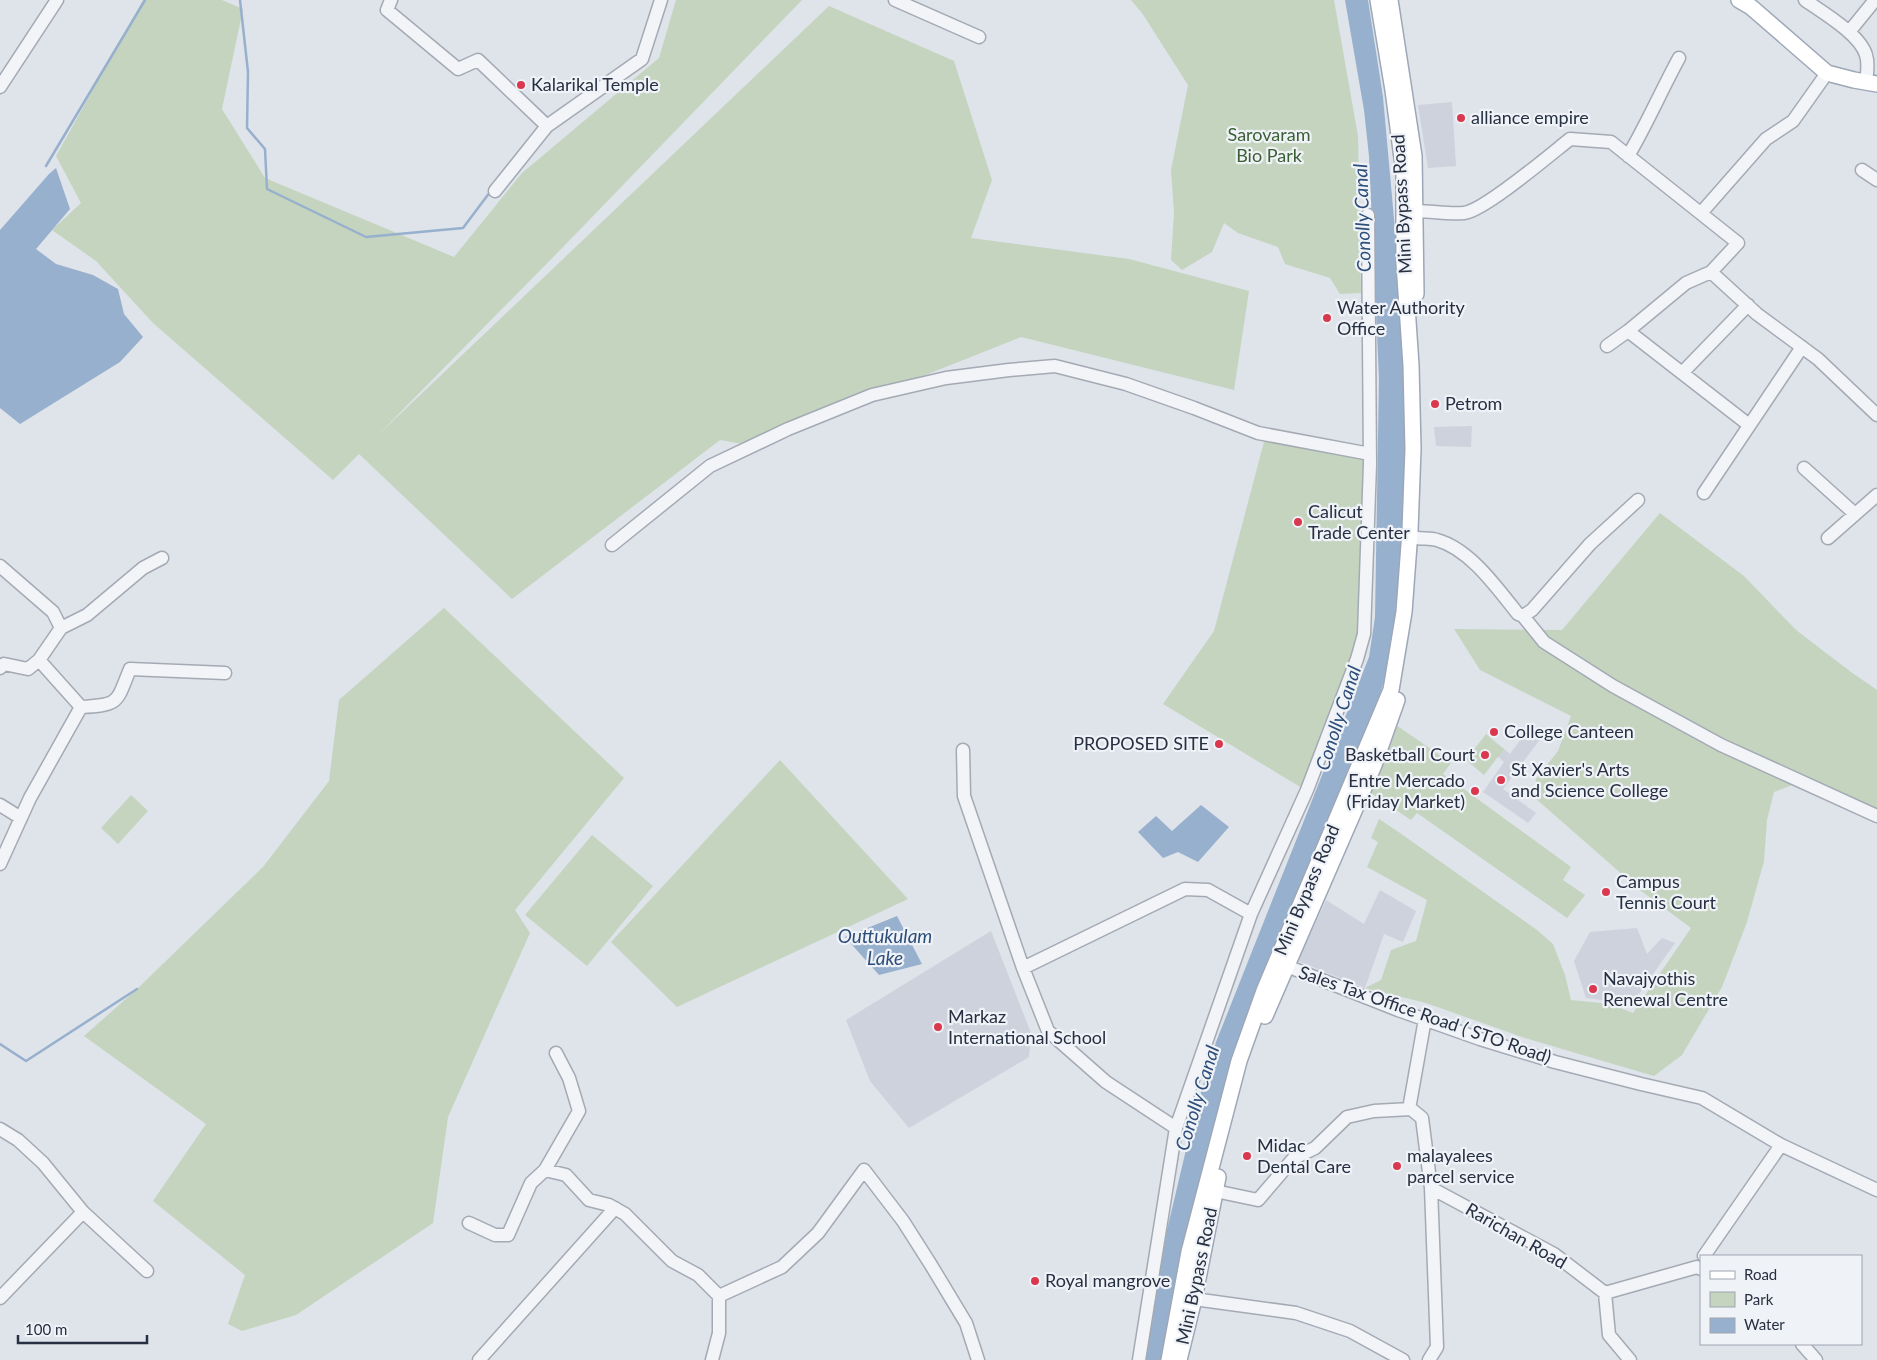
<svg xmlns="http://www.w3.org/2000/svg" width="1877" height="1360" viewBox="0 0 1877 1360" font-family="Lato,sans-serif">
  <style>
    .built { fill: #cdd2dc }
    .green { fill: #c4d4bf }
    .water { fill: #97b0cd }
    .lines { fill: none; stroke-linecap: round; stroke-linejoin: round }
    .stream { stroke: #97b0cd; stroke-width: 2.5 }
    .minor-casing { stroke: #a4aab4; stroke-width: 15 }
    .major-casing { stroke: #9da7b7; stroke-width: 18 }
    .minor { stroke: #f2f4f8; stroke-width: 12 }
    .major { stroke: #fff; stroke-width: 15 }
    .poi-dot { fill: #da384e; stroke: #eff2f7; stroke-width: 2 }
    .labels { text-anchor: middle; stroke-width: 4.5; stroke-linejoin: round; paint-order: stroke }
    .poi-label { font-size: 18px; fill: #263042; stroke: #eff2f7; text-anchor: start }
    .park-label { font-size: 18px; fill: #3a5f32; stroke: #eff2f7 }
    .street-label { font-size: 18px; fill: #263042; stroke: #eff2f7 }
    .water-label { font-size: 19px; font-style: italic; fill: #2d4e7a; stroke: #eff2f7 }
  </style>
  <rect width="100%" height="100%" fill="#dfe3ea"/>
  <!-- built -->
  <path class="built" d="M1452 102 1456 166 1428 168 1418 105Z
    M1472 426 1471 447 1436 446 1434 427Z
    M1532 724 1544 734 1503 789 1536 813 1528 823 1483 792 1504 762 1497 756 1503 748 1510 754Z
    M1380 890 1416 911 1403 942 1384 934 1365 988 1298 961 1326 900 1364 924Z
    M1637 928 1647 954 1662 938 1675 943 1629 1008 1617 1002 1586 998 1574 961 1590 932Z
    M991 931 1031 1033 1029 1057 909 1128 870 1081 846 1020Z"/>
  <!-- green -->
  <path class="green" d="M143 0H222L243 9 222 109 265 178 454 257 522 173 659 58 676 0H802L564 246 377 436 829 6 954 61 992 180 971 238 1129 259 1249 291 1234 390 1021 337 807 422 754 446 720 440 512 599 359 454 333 480 153 323 96 261 52 230 81 203 56 156Z
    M1131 0H1334L1358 136 1361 293 1340 294 1330 278 1285 264 1278 247 1238 233 1224 223 1212 252 1182 270 1171 260 1174 213 1171 170 1188 85 1142 13Z
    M1265 438 1365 456 1359 633 1302 788 1163 704 1214 631Z
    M1660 513 1744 576 1796 630 1851 672 1877 690V816L1800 782 1774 792 1767 820 1764 861 1747 922 1722 987 1682 1055 1654 1076 1525 1038 1426 1003 1365 988 1381 980 1391 950 1416 941 1427 900 1367 867 1378 842 1371 838 1379 819 1400 833 1537 930 1553 944 1565 975 1571 1000 1610 1004 1633 1013 1691 928 1640 890 1535 798 1536 779 1558 751 1571 716 1480 670 1454 629 1562 630Z
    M444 608 624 778 515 910 530 933 448 1117 433 1223 296 1315 242 1331 228 1324 245 1275 153 1201 206 1124 84 1036 137 989 263 867 329 781 339 700Z
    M1396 725 1451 763 1443 774 1571 867 1563 880 1585 895 1567 918 1417 813 1411 820 1368 791Z
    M1486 734 1504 749 1484 775 1466 760Z
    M780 760 908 899 677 1007 611 942Z
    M131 795 148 811 118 844 101 828Z
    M592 835 653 886 587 966 525 915Z"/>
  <!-- water -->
  <path class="water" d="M1345 0H1368L1383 97 1397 252 1400 314 1404 320C1404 416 1408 513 1398 609 1395 645 1383 686 1372 720L1240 1041 1220 1101 1184 1241 1162 1360H1145L1167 1230 1194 1116 1216 1042 1369 657 1375 617 1379 378 1369 156 1364 110Z
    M56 168 70 209 36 249 56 264 93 275 118 289 124 314 143 337 120 362 20 424 0 408V230L49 174Z
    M1201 805 1229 827 1198 862 1178 852 1163 858 1138 832 1156 816 1172 831Z
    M897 916 922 964 879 975 845 937Z"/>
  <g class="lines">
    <!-- stream -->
    <path class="stream" d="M240 0 248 72 247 128 265 149 267 189 366 237 463 228 490 192
      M46 166 145 0
      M0 1044 26 1061 137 989"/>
    <defs>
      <path id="minor" d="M391 0 387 10 458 69 478 60 547 126
        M895 0 979 37
        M1805 0C1822 12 1860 34 1866 55 1869 64 1867 73 1866 82
        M1849 32 1875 0
        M0 87 57 0
        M1628 156C1647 124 1661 91 1679 58
        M1862 170 1877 180
        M495 191 547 126 642 59 661 0
        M1406 212C1425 209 1445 215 1464 213 1484 211 1551 154 1570 139L1611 142 1738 243 1711 272 1757 314 1818 359 1877 415
        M1701 213 1766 139 1793 121 1827 73
        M1628 331 1749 425
        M1607 346 1628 331 1686 283 1711 272
        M1682 373 1748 305
        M1804 468 1855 514
        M1704 493 1802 347
        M1417 538C1423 539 1431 538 1437 540 1470 549 1497 588 1518 614L1523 616 1532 610 1590 544 1638 500
        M1828 538 1877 495
        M612 545 710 466 788 429 872 395 946 378 1009 370 1055 366 1126 384 1194 408 1258 433 1370 454
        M0 566 53 612 61 628 39 660 81 707 30 798 0 864
        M1523 616 1544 642 1613 686 1721 745 1877 816
        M61 628 87 615 143 568 162 558
        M0 668 4 664 28 669 39 660
        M81 707C120 705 116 703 130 669L225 673
        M963 750 964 796 1023 968
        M0 805 21 818
        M1279 963 1398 1010 1480 1039 1555 1062 1641 1084 1702 1098 1781 1145 1877 1190
        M1409 1109 1425 1019
        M1176 1128 1106 1082 1048 1031 1023 968 1185 889 1208 890 1251 914
        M0 1129 18 1140 43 1163 83 1212 147 1271
        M545 1170 579 1111 569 1078 556 1053
        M1215 1191 1258 1200 1294 1158 1315 1148 1347 1117 1374 1111 1411 1109 1422 1118 1431 1188 1554 1254 1605 1293 1697 1267 1701 1269
        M469 1223 495 1235H508L531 1183 545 1170 566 1175 589 1200 609 1205 625 1214 672 1261 698 1275 719 1296
        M1704 1256 1781 1145
        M1605 1293 1609 1335 1630 1360
        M0 1298 83 1212
        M1194 1299 1296 1313 1350 1331 1403 1360
        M1802 1344 1816 1360
        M479 1360 615 1208
        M712 1360 719 1333V1296L782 1267 818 1233 864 1170 903 1221 931 1265 966 1323 978 1360
        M1139 1360 1176 1128 1251 914 1307 790 1357 659 1364 634 1370 464 1368 215
        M1429 1360 1437 1347 1431 1188"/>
      <path id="major" d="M1390 0 1414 156 1416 294
        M1739 0 1751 7 1827 73 1854 80 1877 84
        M1265 1016 1374 765 1397 700
        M1169 1360 1189 1252 1239 1061 1264 991 1391 690 1404 612 1410 531 1413 449 1411 365 1404 263V173L1393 90 1378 0
        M1179 1360 1194 1299 1218 1177"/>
    </defs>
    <!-- minor casing -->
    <use href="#minor" class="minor-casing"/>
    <!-- major casing -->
    <use href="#major" class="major-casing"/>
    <!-- minor -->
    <use href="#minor" class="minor"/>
    <!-- major -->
    <use href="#major" class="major"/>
  </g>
  <!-- markers -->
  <g class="poi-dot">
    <circle cx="521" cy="85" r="5"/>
    <circle cx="1461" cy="118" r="5"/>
    <circle cx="1327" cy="318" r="5"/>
    <circle cx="1435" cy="404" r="5"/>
    <circle cx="1298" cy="522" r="5"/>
    <circle cx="1494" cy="732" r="5"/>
    <circle cx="1219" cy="744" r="5"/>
    <circle cx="1485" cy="755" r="5"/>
    <circle cx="1501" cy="780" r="5"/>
    <circle cx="1475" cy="791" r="5"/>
    <circle cx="1606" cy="892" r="5"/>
    <circle cx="1593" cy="989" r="5"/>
    <circle cx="938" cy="1027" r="5"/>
    <circle cx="1247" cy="1156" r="5"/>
    <circle cx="1397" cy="1166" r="5"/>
    <circle cx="1035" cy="1281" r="5"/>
  </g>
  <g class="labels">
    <!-- poi labels -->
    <g class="poi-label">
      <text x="531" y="91">Kalarikal Temple</text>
      <text x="1471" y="124">alliance empire</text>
      <text x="1337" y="314">Water Authority<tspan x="1337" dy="21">Office</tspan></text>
      <text x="1445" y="410">Petrom</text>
      <text x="1308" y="518">Calicut<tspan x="1308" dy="21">Trade Center</tspan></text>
      <text x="1504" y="738">College Canteen</text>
      <text x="1209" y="750" text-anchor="end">PROPOSED SITE</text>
      <text x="1475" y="761" text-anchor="end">Basketball Court</text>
      <text x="1511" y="776">St Xavier's Arts<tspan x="1511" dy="21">and Science College</tspan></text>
      <text x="1465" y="787" text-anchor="end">Entre Mercado<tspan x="1465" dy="21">(Friday Market)</tspan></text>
      <text x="1616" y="888">Campus<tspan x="1616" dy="21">Tennis Court</tspan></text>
      <text x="1603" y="985">Navajyothis<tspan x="1603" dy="21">Renewal Centre</tspan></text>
      <text x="948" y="1023">Markaz<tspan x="948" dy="21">International School</tspan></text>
      <text x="1257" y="1152">Midac<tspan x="1257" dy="21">Dental Care</tspan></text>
      <text x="1407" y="1162">malayalees<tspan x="1407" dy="21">parcel service</tspan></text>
      <text x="1045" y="1287">Royal mangrove</text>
    </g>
    <!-- park labels -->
    <g class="park-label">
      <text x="1269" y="141">Sarovaram<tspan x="1269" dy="21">Bio Park</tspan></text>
    </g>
    <!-- street labels -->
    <g class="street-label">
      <text transform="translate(1402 204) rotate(-93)" y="6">Mini Bypass Road</text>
      <text transform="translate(1307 890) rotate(-67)" y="6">Mini Bypass Road</text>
      <text transform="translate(1425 1015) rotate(19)" y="6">Sales Tax Office Road ( STO Road)</text>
      <text transform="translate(1516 1236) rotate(30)" y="6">Rarichan Road</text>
      <text transform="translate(1197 1276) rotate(-78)" y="6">Mini Bypass Road</text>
    </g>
    <!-- water labels -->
    <g class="water-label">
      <text transform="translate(1362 218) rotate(-92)" y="7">Conolly Canal</text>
      <text transform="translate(1338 718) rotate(-72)" y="7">Conolly Canal</text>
      <text x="885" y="943">Outtukulam<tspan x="885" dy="22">Lake</tspan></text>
      <text transform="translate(1197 1098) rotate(-73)" y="7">Conolly Canal</text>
    </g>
  </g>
  <!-- legend -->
  <rect x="1700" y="1255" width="162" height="90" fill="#eff2f7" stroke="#9fa4af"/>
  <rect x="1710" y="1271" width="25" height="8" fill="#ffffff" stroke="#9fa4af"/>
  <text x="1744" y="1280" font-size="15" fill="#263042">Road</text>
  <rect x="1710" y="1292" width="25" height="15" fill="#c4d4bf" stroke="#9fa4af"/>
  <text x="1744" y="1305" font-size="15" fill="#263042">Park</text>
  <rect x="1710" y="1318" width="25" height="15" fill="#97b0cd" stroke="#9fa4af"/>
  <text x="1744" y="1330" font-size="15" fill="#263042">Water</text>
  <!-- scale -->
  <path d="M18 1335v8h129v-8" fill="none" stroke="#263042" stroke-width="2.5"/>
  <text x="25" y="1335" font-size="15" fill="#263042" stroke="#eff2f7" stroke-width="4" paint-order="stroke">100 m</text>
</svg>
